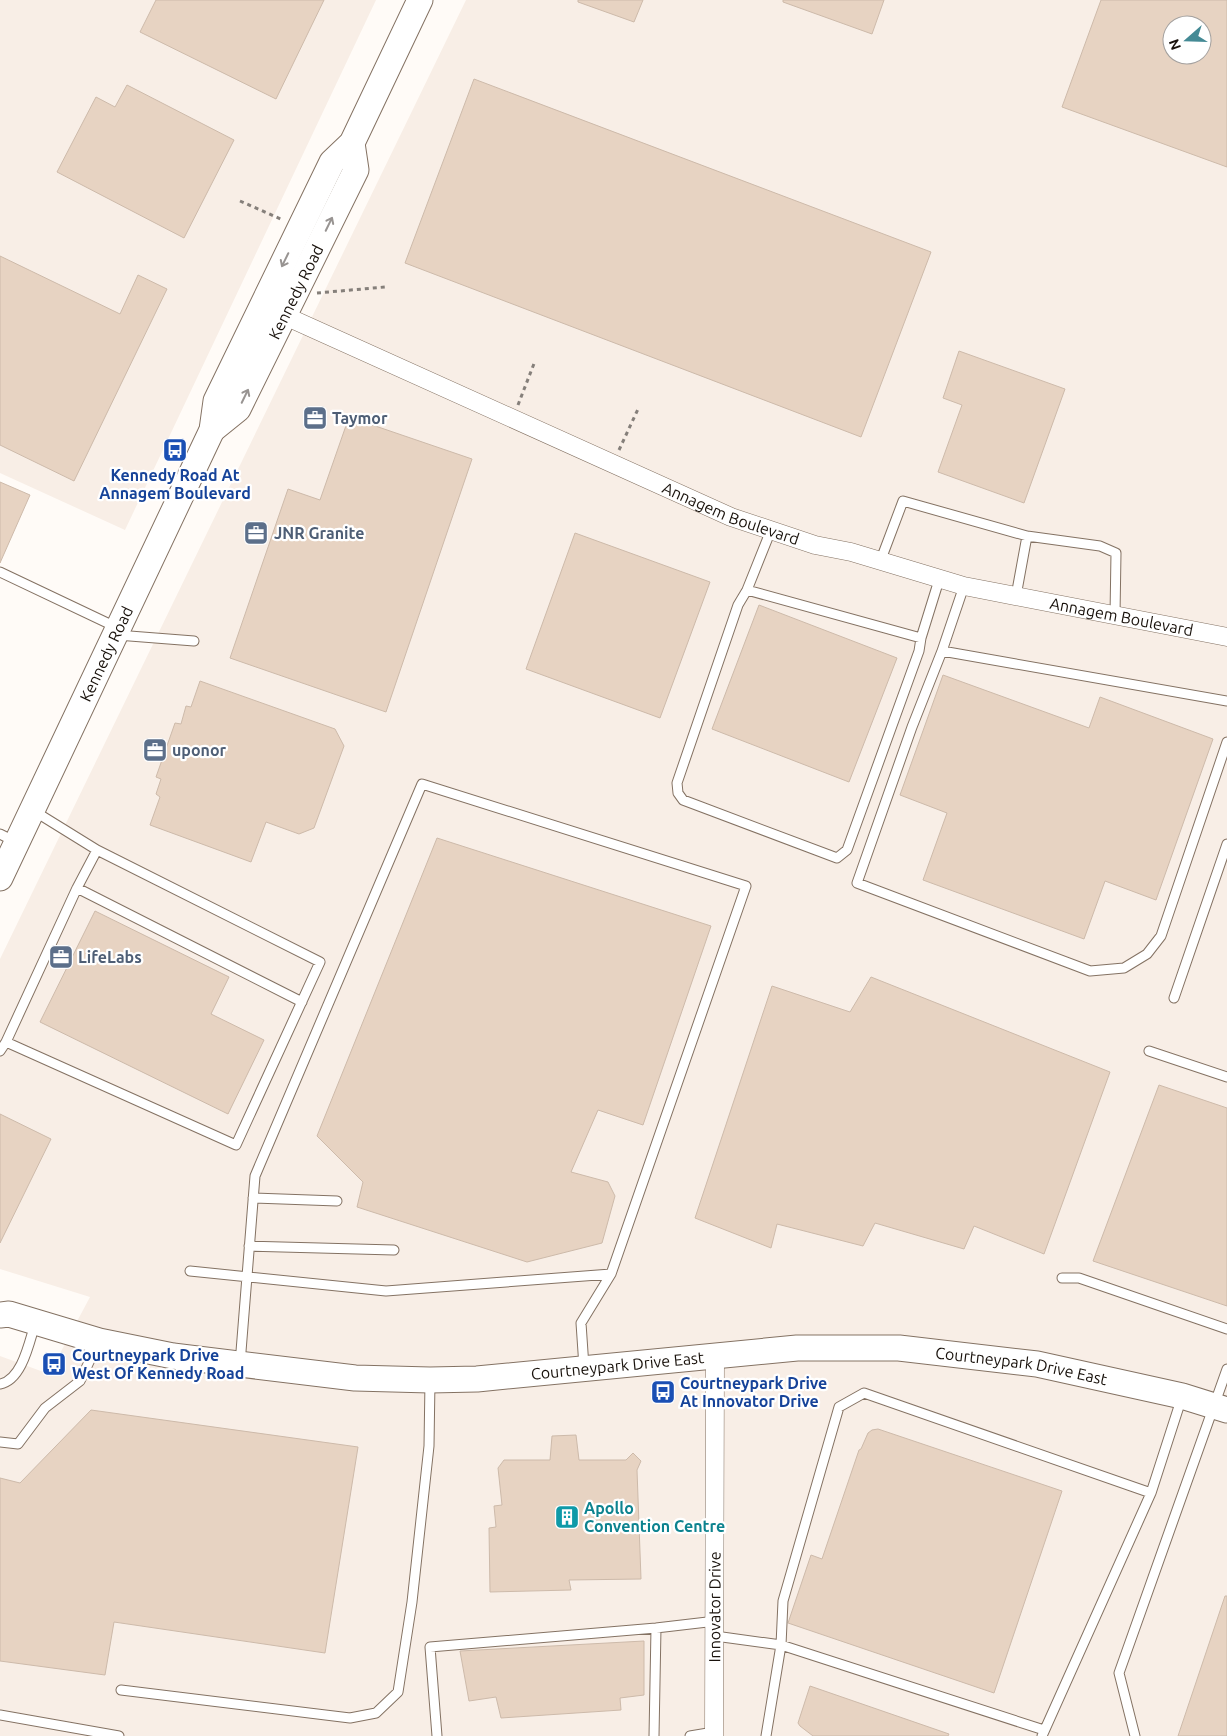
<svg xmlns="http://www.w3.org/2000/svg" width="1227" height="1736" viewBox="0 0 1227 1736" font-family="Ubuntu,sans-serif">
  <style>
    .built { fill: #f8eee6; fill-rule: evenodd }
    .building { fill: #e7d3c2; stroke: #cdbaaa; fill-rule: evenodd }
    .lines { fill: none; stroke-linecap: round; stroke-linejoin: round }
    .service-casing { stroke: #847263; stroke-width: 11 }
    .minor-casing { stroke: #847263; stroke-width: 19 }
    .secondary-casing { stroke: #847263; stroke-width: 27 }
    .path { stroke: #857f7a; stroke-width: 3; stroke-dasharray: 4 4; stroke-linecap: butt }
    .service { stroke: #fff; stroke-width: 9 }
    .minor { stroke: #fff; stroke-width: 18 }
    .secondary { stroke: #fff; stroke-width: 25 }
    .oneway { stroke: #989492 }
    .labels { text-anchor: middle; stroke-width: 4.5; stroke-linejoin: round; paint-order: stroke }
    .street-label { font-size: 16px; fill: #19120c; stroke: #fff }
    .service-label { font-size: 16px; font-weight: bold; fill: #4e5e75; stroke: #fff; text-anchor: start }
    .transit-label { font-size: 16px; font-weight: bold; fill: #164399; stroke: #fff; text-anchor: start }
    .culture-label { font-size: 16px; font-weight: bold; fill: #0d838f; stroke: #fff; text-anchor: start }
  </style>
  <rect width="100%" height="100%" fill="#fffbf7"/>
  <!-- built -->
  <path class="built" d="M0 0H376L125 530 0 473Z
    M466 0H1227V1736H0V1356L49 1374 90 1297 0 1269V959ZM1172 25H1202V55H1172Z"/>
  <!-- building -->
  <path class="building" d="M156 0H324L276 99 140 32Z
    M578 0H643L634 22 578 2Z
    M783 0H884L872 34 783 2Z
    M1101 0H1227V167L1062 107ZM1172 25H1202V55H1172Z
    M474 79 931 252 861 437 405 263Z
    M127 85 234 140 184 238 57 172 96 97 115 107Z
    M0 256 120 314 138 275 167 289 74 481 0 445Z
    M959 351 1065 389 1024 503 938 472 962 405 943 398Z
    M349 417 472 459 386 712 230 658 288 489 320 500Z
    M0 482 30 495 0 563Z
    M575 533 710 582 660 718 526 669Z
    M759 605 897 658 849 782 712 729Z
    M943 675 1089 728 1100 697 1213 739 1156 900 1105 881 1084 939 923 880 947 813 900 795Z
    M200 681 335 729 344 746 314 828 299 834 266 822 251 862 150 825 160 797 156 794 161 779 156 777 175 723 181 724 186 706 191 707Z
    M437 838 711 926 643 1125 598 1110 571 1172 608 1182 615 1196 602 1243 527 1262 357 1207 363 1182 317 1136Z
    M95 911 229 977 211 1014 264 1040 228 1114 40 1022Z
    M871 977 1110 1072 1044 1254 974 1226 964 1249 875 1223 863 1246 777 1224 771 1248 695 1218 772 986 850 1012Z
    M1159 1085 1227 1108V1306L1093 1261Z
    M0 1114 51 1139 0 1243Z
    M91 1410 358 1447 325 1653 114 1622 105 1675 0 1661V1478L20 1483Z
    M878 1429 1062 1491 994 1693 788 1623 811 1555 822 1559 859 1450 861 1449 868 1433 872 1430Z
    M576 1435 579 1460H626L633 1453 641 1461 637 1470 641 1579 569 1580 571 1590 490 1592 489 1528 496 1527 494 1506 502 1505 498 1468 504 1460H550L552 1436Z
    M1225 1596H1227V1736H1178Z
    M644 1641V1695L620 1698 621 1710 501 1718 496 1697 469 1701 460 1651Z
    M810 1686 949 1734 948 1736H813L800 1726 798 1723Z"/>
  <g class="lines">
    <defs>
      <path id="service" d="M771 530 747 590 738 605 677 783 678 793 683 800 837 858 847 850 919 651 921 638 939 580
        M880 562 903 501 1027 536 1100 546 1116 553 1115 615
        M0 572 118 628
        M964 586 942 651 1227 701
        M747 590 921 638
        M1016 596 1027 536
        M117 635 194 641
        M942 651 912 727 857 883 1090 971 1124 968 1147 954 1161 936 1227 742
        M34 811 97 850 320 962 236 1145 6 1042 77 888 97 850
        M0 834 16 842
        M77 888 302 1002
        M1174 998 1227 844
        M0 1051 6 1042
        M1149 1051 1227 1077
        M253 1198 337 1201
        M249 1246 394 1250
        M190 1271 386 1291 611 1274
        M1062 1278H1079L1227 1329
        M240 1364 255 1176 422 784 746 886 611 1274 581 1323 584 1367
        M0 1384C22 1380 29 1343 35 1324
        M0 1442 18 1444 45 1408 80 1381 98 1343
        M715 1636 781 1645 1044 1730
        M121 1690 350 1718 376 1713 398 1692 412 1602 429 1446 430 1381
        M0 1715 119 1736
        M437 1736 430 1647 656 1628 716 1621
        M654 1736 656 1628
        M690 1736 714 1732
        M766 1736 781 1645 783 1601 839 1407 864 1393 1151 1493 1182 1397
        M1042 1736 1151 1493
        M1135 1736 1119 1673 1227 1369"/>
      <g id="minor">
        <path id="s1" d="M274 311 731 517 815 545 851 552 964 586 1227 637"/>
        <path id="s2" d="M714 1736 715 1357"/>
      </g>
      <g id="secondary">
        <path id="s3" d="M212 430 238 409 356 170 352 143"/>
        <path id="s4" d="M0 878 212 430 216 401 332 162 352 143 420 0"/>
        <path id="s5" d="M0 1315 9 1314 99 1341 173 1356 355 1378 430 1380 477 1379 797 1348H899L1037 1364 1182 1396 1227 1410"/>
      </g>
    </defs>
    <!-- service casing -->
    <use href="#service" class="service-casing"/>
    <!-- minor casing -->
    <use href="#minor" class="minor-casing"/>
    <!-- secondary casing -->
    <use href="#secondary" class="secondary-casing"/>
    <!-- path -->
    <path class="path" d="M240 201 283 220
      M317 293 385 287
      M518 405 535 361
      M619 450 639 407"/>
    <!-- service -->
    <use href="#service" class="service"/>
    <!-- minor -->
    <use href="#minor" class="minor"/>
    <!-- secondary -->
    <use href="#secondary" class="secondary"/>
  </g>
  <!-- one-way arrows -->
  <defs><path id="oneway-shaft" d="M-6 0H5M1.5-3L5.5 0L1.5 3" fill="none" stroke-width="1.6" stroke-linecap="round" stroke-linejoin="round" transform="scale(1.25)"/></defs>
  <g class="oneway">
    <use href="#oneway-shaft" transform="translate(329 224) rotate(-64)"/>
    <use href="#oneway-shaft" transform="translate(285 260) rotate(116)"/>
    <use href="#oneway-shaft" transform="translate(245 396) rotate(-64)"/>
  </g>
  <!-- icons -->
  <defs>
    <symbol id="office-square" viewBox="-11 -11 22 22"><rect x="-9" y="-9" width="18" height="18" rx="4" fill="#5c6f8a" stroke="#fff"/><path d="M-6-3h4V-5.5h4V-3h4V5H-6ZM-1-4.5V-3h2v-1.5ZM-6 0V1H6V0Z" fill="#fff"/></symbol>
    <symbol id="bus-square" viewBox="-11 -11 22 22"><rect x="-9" y="-9" width="18" height="18" rx="4" fill="#1a4fb4" stroke="#fff"/><path d="M-5-6H5V4H4V6H2V4H-2V6H-4V4H-5ZM-3.5-4V0h7V-4ZM-3.5 1.2v1.5H-2V1.2ZM2 1.2v1.5H3.5V1.2Z" fill="#fff"/></symbol>
    <symbol id="building-square" viewBox="-11 -11 22 22"><rect x="-9" y="-9" width="18" height="18" rx="4" fill="#0f9aa8" stroke="#fff"/><path d="M-4-6H4V6H1V3H-1V6H-4ZM-2.5-4.3h1.7v1.8h-1.7ZM.8-4.3h1.7v1.8H.8ZM-2.5-1h1.7V.8h-1.7ZM.8-1h1.7V.8H.8Z" fill="#fff"/></symbol>
  </defs>
  <g fill-rule="evenodd">
    <use href="#office-square" x="301" y="404" width="28" height="28"/>
    <use href="#bus-square" x="161" y="436" width="28" height="28"/>
    <use href="#office-square" x="242" y="519" width="28" height="28"/>
    <use href="#office-square" x="141" y="736" width="28" height="28"/>
    <use href="#office-square" x="47" y="943" width="28" height="28"/>
    <use href="#bus-square" x="40" y="1350" width="28" height="28"/>
    <use href="#bus-square" x="649" y="1378" width="28" height="28"/>
    <use href="#building-square" x="553" y="1503" width="28" height="28"/>
  </g>
  <g class="labels">
    <!-- street labels -->
    <g class="street-label">
      <text dy="6" stroke="none"><textPath href="#s3" startOffset="164">Kennedy Road</textPath></text>
      <text dy="6" stroke="none"><textPath href="#s1" startOffset="500">Annagem Boulevard</textPath></text>
      <text dy="6" stroke="none"><textPath href="#s1" startOffset="905">Annagem Boulevard</textPath></text>
      <text dy="6" stroke="none"><textPath href="#s4" startOffset="248">Kennedy Road</textPath></text>
      <text dy="6" stroke="none"><textPath href="#s5" startOffset="625">Courtneypark Drive East</textPath></text>
      <text dy="6" stroke="none"><textPath href="#s5" startOffset="1031">Courtneypark Drive East</textPath></text>
      <text dy="6" stroke="none"><textPath href="#s2" startOffset="129">Innovator Drive</textPath></text>
    </g>
    <!-- service labels -->
    <g class="service-label">
      <text x="332" y="424">Taymor</text>
      <text x="274" y="539">JNR Granite</text>
      <text x="172" y="756">uponor</text>
      <text x="78" y="963">LifeLabs</text>
    </g>
    <!-- transit labels -->
    <g class="transit-label">
      <text x="175" y="481" text-anchor="middle">Kennedy Road At<tspan x="175" dy="18">Annagem Boulevard</tspan></text>
      <text x="72" y="1361">Courtneypark Drive<tspan x="72" dy="18">West Of Kennedy Road</tspan></text>
      <text x="680" y="1389">Courtneypark Drive<tspan x="680" dy="18">At Innovator Drive</tspan></text>
    </g>
    <!-- culture labels -->
    <g class="culture-label">
      <text x="584" y="1514">Apollo<tspan x="584" dy="18">Convention Centre</tspan></text>
    </g>
  </g>
  <!-- north arrow -->
  <g transform="translate(1187 40) rotate(250)"><circle r="24" fill="#ffffff" stroke="#a3a09e"/>
  <path d="M0-4L9 19L0 12L-9 19Z" fill="#448a95"/>
  <text y="-8" font-size="14" font-weight="bold" text-anchor="middle" fill="#19120c">N</text>
  </g>
</svg>
